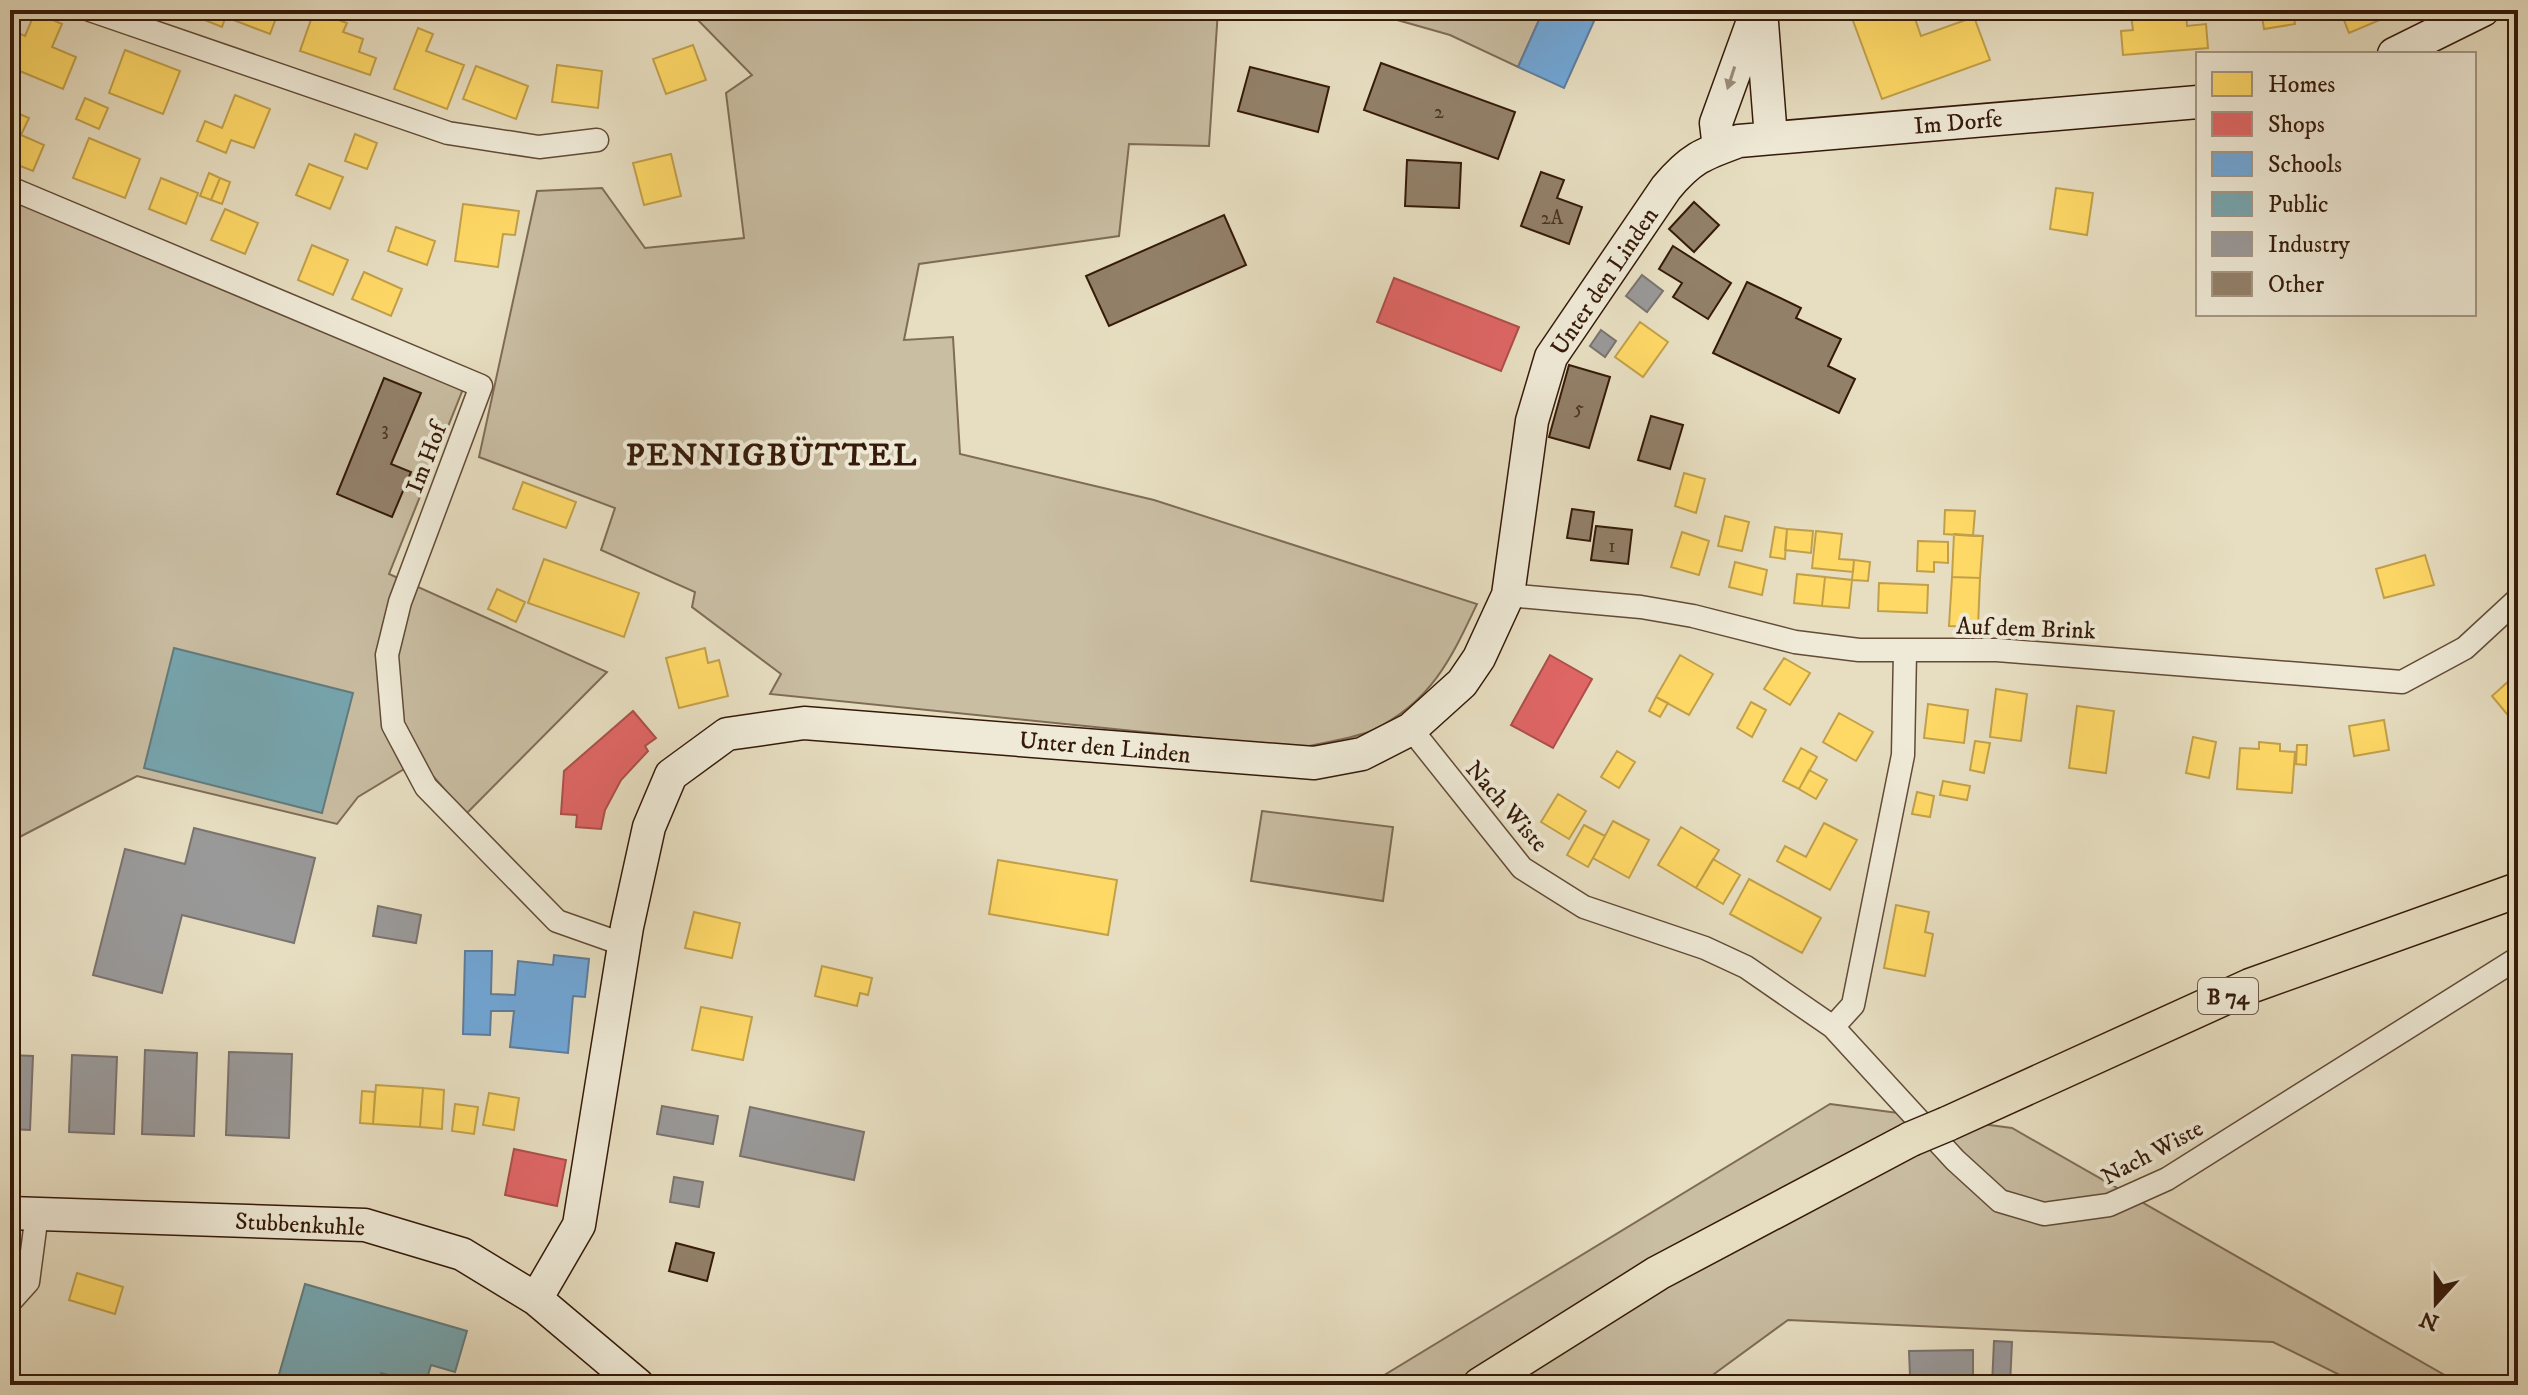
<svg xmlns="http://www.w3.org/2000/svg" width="2528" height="1395" viewBox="0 0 2528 1395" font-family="'IM FELL DW Pica',serif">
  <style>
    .green { fill: #c9bda2; stroke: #7f6c56; stroke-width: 2 }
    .homes { fill: #ffd966; stroke: #c2a04a; stroke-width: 2 }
    .shops { fill: #e06666; stroke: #ad4f4a; stroke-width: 2 }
    .schools { fill: #6fa8dc; stroke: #5e7d9d; stroke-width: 2 }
    .public { fill: #76a5af; stroke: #627b7d; stroke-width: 2 }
    .industry { fill: #999; stroke: #7b736e; stroke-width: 2 }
    .building { fill: #928069; stroke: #351a09; stroke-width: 2 }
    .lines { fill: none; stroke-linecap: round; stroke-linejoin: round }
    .street-casing { stroke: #624b37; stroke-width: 25 }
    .secondary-casing { stroke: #351a09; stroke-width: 35 }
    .primary-casing { stroke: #351a09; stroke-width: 37 }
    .street { stroke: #efead7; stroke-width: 22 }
    .secondary { stroke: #efead7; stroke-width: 32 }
    .primary { stroke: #e7dec1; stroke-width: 34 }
    .primary-bridge-casing { stroke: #351a09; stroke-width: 37; stroke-linecap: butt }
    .primary-bridge { stroke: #e7dec1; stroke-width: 34 }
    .oneway { fill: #9b8c7a }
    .labels { text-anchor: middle; stroke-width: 8; stroke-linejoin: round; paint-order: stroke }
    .number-label { font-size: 20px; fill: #4c3421 }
    .shield { fill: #efead7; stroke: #6d5847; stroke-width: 2 }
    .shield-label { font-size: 22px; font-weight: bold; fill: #351a09 }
    .street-label { font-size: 24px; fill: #351a09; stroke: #efead7 }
    .district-label { font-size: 32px; font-weight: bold; letter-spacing: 2px; fill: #351a09; stroke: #efead7 }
  </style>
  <rect width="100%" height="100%" fill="#e7dec1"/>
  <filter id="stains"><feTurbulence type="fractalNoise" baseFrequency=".0025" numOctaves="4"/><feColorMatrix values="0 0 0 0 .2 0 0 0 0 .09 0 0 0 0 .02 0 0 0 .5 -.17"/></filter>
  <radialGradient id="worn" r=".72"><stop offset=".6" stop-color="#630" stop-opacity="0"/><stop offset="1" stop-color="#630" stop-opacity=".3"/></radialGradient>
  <!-- green -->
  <path class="green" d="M688 10H1218L1209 146 1129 144 1119 236 919 264 904 340 953 337 960 454 1154 500 1477 604C1451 659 1431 702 1373 730 1354 739 1323 742 1301 748L770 694 781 674 692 607 695 592 601 550 615 508 479 457 537 191 602 188 645 248 744 238 726 93 752 75Z
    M1362 10H1522L1540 18 1518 67 1450 35Z
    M10 198 463 389 389 574 607 672 466 814 419 760 358 797 337 824 137 776 10 842Z
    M1262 811 1393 827 1383 901 1251 881Z
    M1830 1104 2012 1128 2462 1385H2360L2273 1342 1788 1320 1699 1385H1368Z"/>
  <!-- homes -->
  <path class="homes" d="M199 10H228L222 27 197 17Z
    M231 10H279L270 34 228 18Z
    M1849 10H1912L1921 36 1974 17 1990 60 1882 99Z
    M2186 10 2187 26 2206 24 2208 48 2123 55 2121 31 2133 30 2131 15Z
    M2261 10H2293L2295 24 2264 29Z
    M2340 10H2392L2394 14 2349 33Z
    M314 11 347 23 343 32 363 39 359 52 376 58 370 75 300 51Z
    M35 12 62 24 52 47 76 57 63 89 10 67 11 30 25 36Z
    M418 28 433 34 426 51 464 65 447 109 394 89Z
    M693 45 706 80 666 94 653 59Z
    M125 50 180 71 163 114 109 93Z
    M557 65 602 71 598 108 552 102Z
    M476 66 528 86 516 119 463 99Z
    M235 95 270 109 254 148 231 140 226 153 197 141 205 121 222 128Z
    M85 98 108 108 99 129 76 119Z
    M10 110 29 118 21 135 44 145 33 171 10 162Z
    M355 134 377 143 367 169 345 161Z
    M89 138 140 159 125 198 73 178Z
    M671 154 681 196 644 205 633 163Z
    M309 164 343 177 330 209 296 195Z
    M209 173 220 178 211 200 200 196Z
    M161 178 198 193 186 224 149 209Z
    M220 178 230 182 222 204 211 200Z
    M2056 188 2093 193 2087 235 2050 229Z
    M463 204 519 211 515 235 503 234 498 267 455 261Z
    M225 209 258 223 245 254 211 240Z
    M396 227 435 241 427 265 388 251Z
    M312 245 348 260 333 295 298 280Z
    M364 272 402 289 391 316 352 299Z
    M1640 322 1668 342 1643 377 1615 357Z
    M1684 473 1705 479 1696 513 1675 506Z
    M523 482 576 502 566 528 513 509Z
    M1945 510 1975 511 1973 536 1944 534Z
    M1725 516 1749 522 1742 551 1718 546Z
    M1775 527 1787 529 1785 559 1770 557Z
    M1787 529 1813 531 1811 553 1785 550Z
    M1816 531 1842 534 1839 559 1854 560 1853 572 1812 568Z
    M1682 532 1709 541 1699 575 1671 567Z
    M1954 534 1983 536 1980 578 1952 577Z
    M1918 541 1948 542V563L1934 562V572L1917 571Z
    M2425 555 2434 585 2384 598 2376 569Z
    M544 559 639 593 624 637 528 603Z
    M1854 560 1870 562 1868 581 1852 580Z
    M1735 562 1767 570 1762 595 1729 587Z
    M1797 574 1825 577 1822 606 1794 603Z
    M1825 577 1852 580 1849 608 1822 606Z
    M1952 577 1980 578 1978 627 1949 626Z
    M1879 583 1928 585 1927 613 1878 611Z
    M497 589 525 602 516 622 488 609Z
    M705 648 708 663 719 660 728 696 679 708 666 658Z
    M1680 655 1713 674 1689 715 1656 697Z
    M1784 658 1810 673 1790 705 1764 689Z
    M2511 679 2518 687 2516 725 2492 696Z
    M1996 689 2027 694 2021 741 1990 737Z
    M1656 697 1668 703 1660 717 1649 711Z
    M1751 702 1766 710 1752 737 1737 728Z
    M1928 704 1968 710 1964 743 1924 738Z
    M2077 706 2114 711 2106 773 2069 768Z
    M1839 713 1873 732 1856 761 1823 742Z
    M2384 720 2389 750 2354 756 2349 726Z
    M2193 737 2216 742 2209 778 2186 773Z
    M1975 741 1990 743 1984 773 1970 770Z
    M2259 742 2280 744V751L2295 752 2292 793 2237 789 2240 748 2259 749Z
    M2297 745H2307L2306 765 2296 764Z
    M1801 748 1817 757 1799 789 1783 781Z
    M1617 751 1635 762 1619 788 1601 777Z
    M1809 770 1827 780 1816 799 1799 789Z
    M1943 781 1970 786 1967 800 1940 795Z
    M1917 792 1934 796 1930 817 1912 814Z
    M1558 794 1586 811 1569 839 1541 822Z
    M1613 821 1649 840 1629 878 1593 858Z
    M1824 823 1857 840 1830 890 1777 861 1785 846 1806 857Z
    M1584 825 1605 836 1588 867 1567 855Z
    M1681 827 1719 850 1696 888 1658 865Z
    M1713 859 1740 875 1723 904 1696 888Z
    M998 860 1117 880 1108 935 989 914Z
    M1749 879 1821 918 1802 953 1730 914Z
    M1896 905 1929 912 1925 932 1933 934 1925 976 1884 968Z
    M694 912 740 923 732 958 685 948Z
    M822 966 872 978 868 995 860 993 857 1006 815 996Z
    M701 1007 752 1017 743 1060 692 1050Z
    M376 1085 423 1088 420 1127 373 1124Z
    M423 1088 444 1090 442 1129 420 1127Z
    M362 1091 375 1092 373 1124 360 1123Z
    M489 1093 519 1098 514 1130 483 1125Z
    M455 1104 478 1107 474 1134 452 1131Z
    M77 1273 123 1287 115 1314 69 1300Z"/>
  <!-- shops -->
  <path class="shops" d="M1394 278 1519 327 1501 371 1377 322Z
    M1550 655 1592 679 1553 748 1511 725Z
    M633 711 656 738 645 746 648 751 621 780 605 810 601 829 576 827 577 815 561 814 564 771Z
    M514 1149 566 1160 557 1206 505 1195Z"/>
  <!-- schools -->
  <path class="schools" d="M1522 10H1599L1564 88 1518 67 1540 18Z
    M1693 10H1722L1718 20Z
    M465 951H492L491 994 515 995 518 961 553 965 554 955 589 959 585 997 573 996 568 1053 510 1047 514 1011H491L490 1035 463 1034Z"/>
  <!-- public -->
  <path class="public" d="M174 648 353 693 322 813 144 768Z
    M305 1284 467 1331 455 1372 431 1365 425 1385 381 1373 378 1385H302L278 1378Z"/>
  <!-- industry -->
  <path class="industry" d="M1642 275 1663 291 1647 312 1626 296Z
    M1601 330 1616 341 1605 357 1590 346Z
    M194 828 315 858 294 943 182 915 162 993 93 975 125 849 185 864Z
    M378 906 421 915 416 943 373 936Z
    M145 1050 197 1053 194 1136 142 1134Z
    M229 1052 292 1054 289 1138 226 1135Z
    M10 1055 33 1056 30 1130 10 1129Z
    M72 1055 117 1057 114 1134 69 1132Z
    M662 1106 718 1116 713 1144 657 1134Z
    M750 1107 864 1132 854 1180 740 1156Z
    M674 1177 703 1182 699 1207 670 1202Z
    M1994 1341 2012 1342 2010 1385H1992Z
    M1973 1350V1375L1910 1376 1909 1351Z"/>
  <!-- building -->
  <path class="building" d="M1381 63 1515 112 1498 159 1364 110Z
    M1250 67 1329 87 1318 132 1238 111Z
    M1407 160 1461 163 1459 208 1405 206Z
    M1541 172 1564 180 1557 198 1582 207 1569 244 1521 226Z
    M1694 202 1719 225 1694 252 1669 229Z
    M1224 215 1246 265 1109 326 1086 276Z
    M1673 246 1731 283 1708 319 1673 297 1682 283 1659 269Z
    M1747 282 1801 308 1796 318 1841 339 1828 366 1855 379 1839 413 1713 353Z
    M1569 365 1610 377 1589 448 1549 437Z
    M384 378 421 393 391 464 411 472 392 517 337 494Z
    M1651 416 1683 425 1670 469 1638 460Z
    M1572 509 1594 512 1590 541 1567 538Z
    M1596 526 1632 530 1628 564 1591 560Z
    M676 1243 714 1253 707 1281 669 1271Z"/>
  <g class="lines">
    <defs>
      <path id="street" d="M90 10 448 133 539 147 597 140
        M10 188 481 386 400 602 387 655 393 725 426 787 557 921 625 945
        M1508 595 1641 607 1693 616 1795 642 1859 650H1997L2402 682 2465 648 2518 599
        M1411 729 1522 868 1584 907 1705 948 1746 967 1833 1027 1955 1160 2000 1201 2044 1214 2109 1205 2167 1179 2518 958
        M1833 1027 1853 1005 1903 755 1905 652
        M10 1302 28 1282 37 1214"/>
      <path id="secondary" d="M1761 10 1771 138
        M2394 54 2483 10
        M1719 148 1716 123 1757 10
        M10 1213 365 1225 462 1254 536 1299 638 1385
        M536 1299 579 1225 627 927 649 827 671 775 727 734 804 723 1314 763 1362 754 1411 729 1462 683 1479 658 1508 595 1532 421 1551 357 1666 188C1691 158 1703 154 1739 141L2198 102"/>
      <path id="primary" d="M1947 1124 2250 986 2518 890
        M1480 1385 1658 1273 1911 1139"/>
    </defs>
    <!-- street casing -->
    <use href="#street" class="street-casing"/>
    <!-- secondary casing -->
    <use href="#secondary" class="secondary-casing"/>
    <!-- primary casing -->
    <use href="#primary" class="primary-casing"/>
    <!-- street -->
    <use href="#street" class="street"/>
    <!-- secondary -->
    <use href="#secondary" class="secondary"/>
    <!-- primary -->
    <use href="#primary" class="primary"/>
    <defs>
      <path id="primary-bridge" d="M1911 1139 1947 1124"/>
    </defs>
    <!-- primary-bridge casing -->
    <use href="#primary-bridge" class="primary-bridge-casing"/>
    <!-- primary-bridge -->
    <use href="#primary-bridge" class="primary-bridge"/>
  </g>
  <!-- one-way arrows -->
  <defs><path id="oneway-solid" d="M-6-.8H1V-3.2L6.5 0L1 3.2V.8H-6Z" transform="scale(2)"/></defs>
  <use class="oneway" href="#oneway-solid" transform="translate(1731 78) rotate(108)"/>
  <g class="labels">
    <!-- number labels -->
    <g class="number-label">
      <text x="1439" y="118">2</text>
      <text x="1552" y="224">2A</text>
      <text x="1579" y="414">5</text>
      <text x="385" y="435">3</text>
      <text x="1612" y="552">1</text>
    </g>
    <!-- shield labels -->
    <rect class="shield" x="2198" y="978" width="60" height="36" rx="6"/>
    <g class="shield-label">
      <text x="2228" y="1004">B 74</text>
    </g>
    <!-- street labels -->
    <g class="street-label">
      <text transform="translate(1958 122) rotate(-5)" y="8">Im Dorfe</text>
      <text transform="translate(1604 281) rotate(-56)" y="8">Unter den Linden</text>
      <text transform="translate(426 458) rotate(-69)" y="8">Im Hof</text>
      <text transform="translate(2026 628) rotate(2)" y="8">Auf dem Brink</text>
      <text transform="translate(1105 747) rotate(5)" y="8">Unter den Linden</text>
      <text transform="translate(1507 806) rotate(49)" y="8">Nach Wiste</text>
      <text transform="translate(2152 1152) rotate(-28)" y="8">Nach Wiste</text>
      <text transform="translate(300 1224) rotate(3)" y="8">Stubbenkuhle</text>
    </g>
    <!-- district labels -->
    <g class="district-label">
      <text x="772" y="465">PENNIGBÜTTEL</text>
    </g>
  </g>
  <!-- margin -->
  <rect width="2528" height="1395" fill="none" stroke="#e7dec1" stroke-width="40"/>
  <rect x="12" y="12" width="2504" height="1371" fill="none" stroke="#351a09" stroke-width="4"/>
  <rect x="20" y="20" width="2488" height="1355" fill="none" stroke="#351a09" stroke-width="2"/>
  <!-- legend -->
  <rect x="2196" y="52" width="280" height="264" fill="#efead7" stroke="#a59785" stroke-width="2"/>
  <rect x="2212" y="72" width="40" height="24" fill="#ffd966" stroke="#a59785" stroke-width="2"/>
  <text x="2268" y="92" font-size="24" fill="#351a09">Homes</text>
  <rect x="2212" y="112" width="40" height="24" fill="#e06666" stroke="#a59785" stroke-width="2"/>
  <text x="2268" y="132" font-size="24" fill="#351a09">Shops</text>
  <rect x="2212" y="152" width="40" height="24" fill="#6fa8dc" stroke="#a59785" stroke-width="2"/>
  <text x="2268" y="172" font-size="24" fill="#351a09">Schools</text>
  <rect x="2212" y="192" width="40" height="24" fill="#76a5af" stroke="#a59785" stroke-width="2"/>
  <text x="2268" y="212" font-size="24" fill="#351a09">Public</text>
  <rect x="2212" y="232" width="40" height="24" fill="#999999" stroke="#a59785" stroke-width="2"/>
  <text x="2268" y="252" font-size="24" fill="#351a09">Industry</text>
  <rect x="2212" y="272" width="40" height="24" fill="#928069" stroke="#a59785" stroke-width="2"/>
  <text x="2268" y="292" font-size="24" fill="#351a09">Other</text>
  <!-- north arrow -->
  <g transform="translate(2436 1303) rotate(201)" stroke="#efead7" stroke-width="6" paint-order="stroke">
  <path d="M0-6L14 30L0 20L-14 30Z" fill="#351a09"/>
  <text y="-12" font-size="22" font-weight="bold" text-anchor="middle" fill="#351a09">N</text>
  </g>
  <rect width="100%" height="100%" filter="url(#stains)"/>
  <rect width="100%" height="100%" fill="url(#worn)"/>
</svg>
